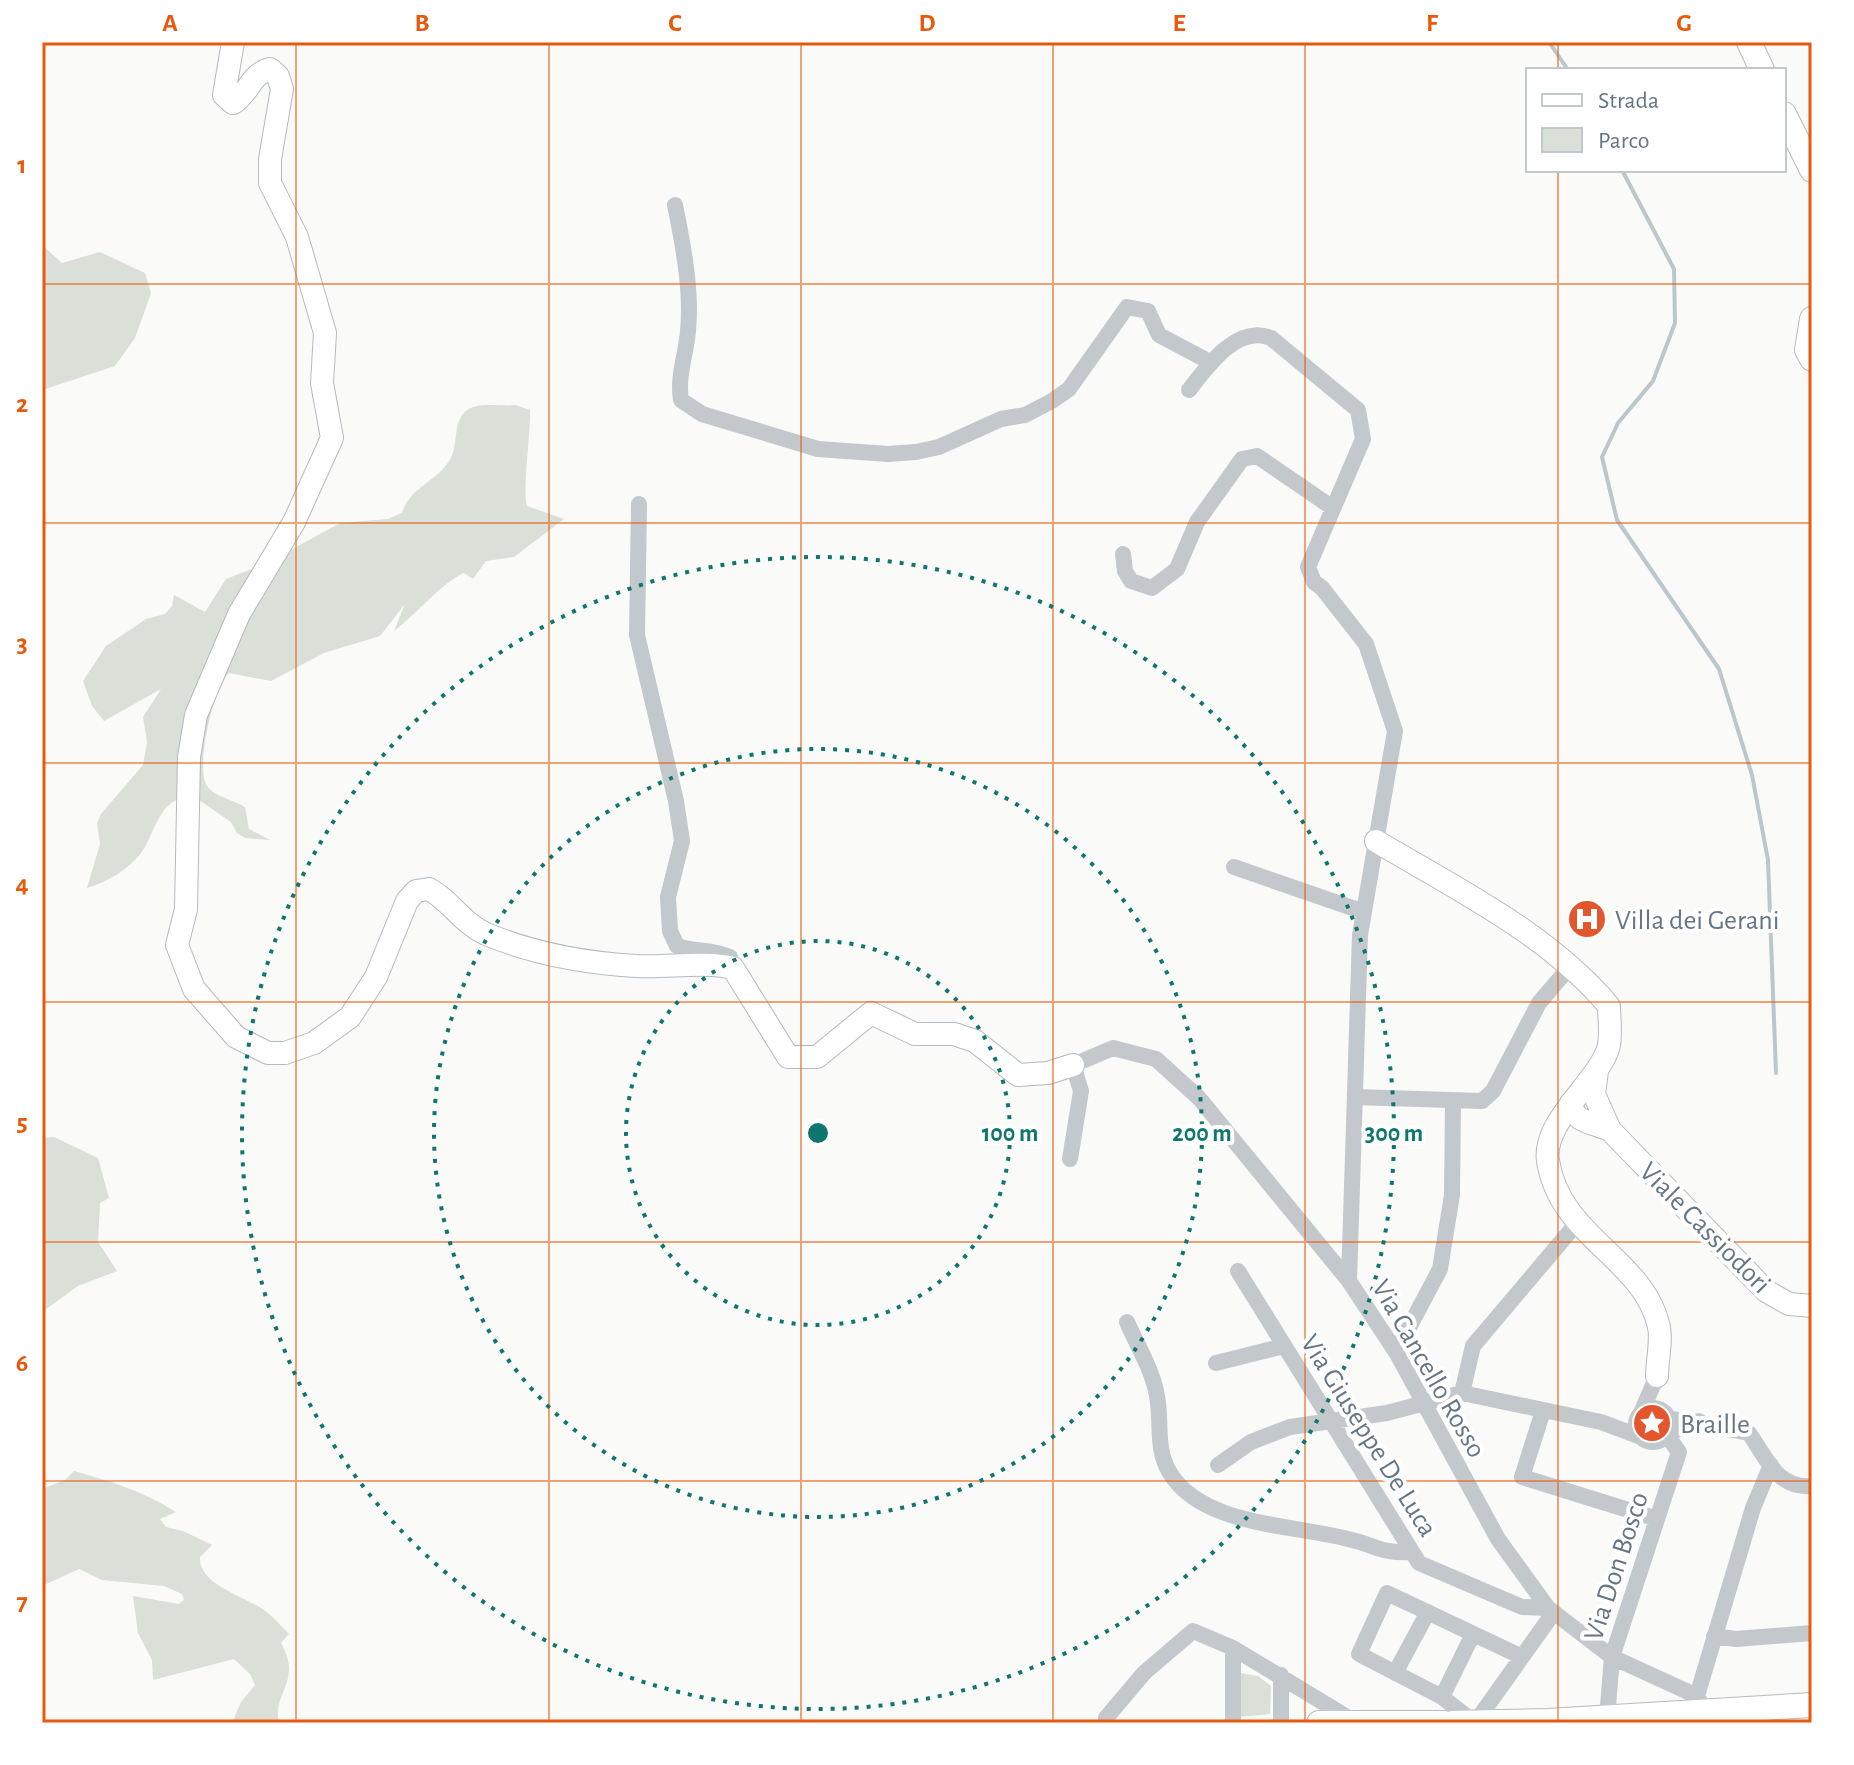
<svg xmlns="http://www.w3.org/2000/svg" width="1854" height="1765" viewBox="0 0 1854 1765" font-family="'Alegreya Sans',sans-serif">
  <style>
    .green { fill: #dadfd7 }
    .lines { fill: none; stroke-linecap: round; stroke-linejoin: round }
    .stream { stroke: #bbc7cb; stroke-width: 4 }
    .secondary-casing { stroke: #b3babf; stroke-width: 24 }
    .primary-casing { stroke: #b5babe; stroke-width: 26 }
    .street { stroke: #c3c8cc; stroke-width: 16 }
    .secondary { stroke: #fff; stroke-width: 22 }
    .primary { stroke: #fff; stroke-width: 24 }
    .grid { fill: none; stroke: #e8590c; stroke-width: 2; stroke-opacity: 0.55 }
    .ring { fill: none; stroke: #0f766e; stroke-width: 4; stroke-dasharray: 4 8 }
    .labels { text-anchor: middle; stroke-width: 8; stroke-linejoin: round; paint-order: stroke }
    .poi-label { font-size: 28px; fill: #657683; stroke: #fff; text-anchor: start }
    .street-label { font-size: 28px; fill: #657683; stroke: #fff }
    .centre { fill: #0f766e; stroke: #fff; stroke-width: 4 }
    .ring-label { font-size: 24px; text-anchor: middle; font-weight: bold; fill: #0f766e; stroke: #fff; stroke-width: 8; stroke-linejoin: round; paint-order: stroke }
    .neatline { fill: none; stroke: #e8590c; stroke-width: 3 }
    .grid-label { font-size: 26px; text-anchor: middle; font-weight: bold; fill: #e8590c }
  </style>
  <rect width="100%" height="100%" fill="#fafaf8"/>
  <!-- green -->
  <path class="green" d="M42 245 62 263 100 252 145 273 151 293 135 338 115 366 42 390Z
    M515 405 530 410C531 429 522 495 527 506L564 519 514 557 486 561 473 579 464 573C441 583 416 615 394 631L405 604 380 636 324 653 271 681 229 673C213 687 195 769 207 786 215 797 234 800 245 807L249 829 270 840 245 838 237 833 231 822 177 785V800C158 807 153 837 141 853 128 870 107 882 87 888L100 844 97 823 101 814 143 765 147 742 143 717 161 689 104 721 92 706 83 681 106 646 146 619 165 614 172 606 174 595 205 612 226 579 267 563 340 523 388 519 402 513C410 486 438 482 451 458 458 445 453 421 466 411 477 401 501 407 515 405Z
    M54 1137 98 1158 109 1198 100 1203 98 1242 117 1271 78 1286 42 1312V1138Z
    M74 1471C113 1482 140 1490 176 1512L160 1519 166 1527 183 1531 212 1545 200 1557C198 1584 243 1596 261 1608 272 1615 280 1625 289 1634L281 1643C303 1682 272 1692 279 1723H232L241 1702 255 1685 250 1674 234 1659 153 1680 152 1660 138 1633 133 1596 179 1604 184 1600 182 1594 164 1586 102 1580 79 1569 42 1586V1489L65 1480Z
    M1240 1673 1258 1676 1271 1686 1270 1714 1240 1717Z"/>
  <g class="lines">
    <!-- stream -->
    <path class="stream" d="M1549 42 1568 70
      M1622 170 1674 269 1675 323 1653 381 1618 423 1602 457 1617 520 1719 669 1752 775 1768 860 1776 1073"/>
    <defs>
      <path id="secondary" d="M233 42 224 95 233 103C249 94 250 74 270 69L278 76 282 89 270 159V183L297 237 325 333 322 383 332 438 294 522 239 614 196 715 189 757 186 909 177 945 194 989 236 1037 268 1053H285L314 1043 350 1017 376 977 407 901 416 891 429 889C451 901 462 923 486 934 532 953 586 963 636 966 668 968 702 961 733 968L788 1057H817L871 1013 915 1034H954L975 1041 1018 1075 1048 1073 1073 1065
        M1376 841C1458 890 1547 933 1609 1006 1609 1019 1612 1037 1608 1049 1596 1084 1542 1122 1548 1161 1560 1238 1644 1258 1659 1327 1662 1341 1657 1361 1657 1376
        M1597 1071 1594 1094 1610 1130 1766 1291 1789 1304 1812 1306
        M1571 1103C1572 1122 1594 1123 1610 1130"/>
      <path id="primary" d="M1749 42 1762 70
        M1784 114 1812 170
        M1812 319 1807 350 1812 359
        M1319 1723H1444
        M1453 1723 1548 1721 1812 1705"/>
    </defs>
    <!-- secondary casing -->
    <use href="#secondary" class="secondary-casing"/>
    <!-- primary casing -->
    <use href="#primary" class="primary-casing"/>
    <!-- street -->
    <path class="street" d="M675 205C683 244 692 291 688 331 686 355 677 376 681 400L702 414 818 449 888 454 916 452 939 447 1001 419 1025 415 1052 401 1069 389 1127 307 1148 311 1159 335 1210 362
      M1189 390C1207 367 1237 324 1271 338L1358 410 1363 439 1308 567 1314 582 1322 588 1366 644 1395 731 1360 935 1349 1281
      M639 504 637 635 676 801 682 841 668 897 670 931 677 946C695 952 712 949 730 957L733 968
      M1123 554 1125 571 1131 581 1152 588 1177 569 1197 522 1242 459 1257 456 1333 508
      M1234 867 1364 912
      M1355 1097 1482 1101 1493 1091 1539 1003 1568 969
      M1070 1159 1081 1091 1073 1065 1113 1048 1156 1059 1199 1098 1349 1281 1396 1352 1498 1539 1548 1608
      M1238 1271 1419 1563 1522 1607 1548 1608 1612 1657 1697 1696 1709 1719
      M1127 1322C1137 1345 1153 1371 1157 1396 1162 1422 1155 1449 1170 1473 1202 1526 1295 1525 1348 1539 1375 1545 1382 1554 1412 1552
      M1396 1352 1440 1269 1452 1195 1453 1103
      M1216 1363 1284 1346
      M1462 1393 1473 1346 1577 1223
      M1636 1425a17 17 0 1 1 34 0a17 17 0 1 1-34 0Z
      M1543 1411 1522 1477 1657 1519
      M1641 1413 1657 1376
      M1668 1418 1749 1433C1767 1459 1777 1489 1812 1486
      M1218 1465 1251 1442 1290 1427 1387 1413 1462 1393 1601 1422 1641 1437
      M1714 1636 1736 1639 1812 1633
      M1520 1656 1387 1593 1359 1654 1442 1697 1475 1723 1554 1612
      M1395 1673 1428 1612
      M1281 1675V1723
      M1697 1696 1753 1508 1771 1465
      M1442 1697 1473 1634
      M1607 1718 1612 1657 1679 1452 1666 1434 1699 1421
      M1106 1723V1718L1144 1673 1193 1631 1233 1648 1352 1720
      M1233 1723V1648"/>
    <!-- secondary -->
    <use href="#secondary" class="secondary"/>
    <!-- primary -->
    <use href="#primary" class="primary"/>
  </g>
  <!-- grid -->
  <path class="grid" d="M296 42V1723M549 42V1723M801 42V1723M1053 42V1723M1305 42V1723M1558 42V70M1558 170V1723M42 284H1812M42 523H1812M42 763H1812M42 1002H1812M42 1242H1812M42 1481H1812"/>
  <!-- distance rings -->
  <g class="ring">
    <circle cx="818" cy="1133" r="192"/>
    <circle cx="818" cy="1133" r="384"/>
    <circle cx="818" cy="1133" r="576"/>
  </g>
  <!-- icons -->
  <defs>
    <symbol id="hospital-disc" viewBox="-11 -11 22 22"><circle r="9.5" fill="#e4572e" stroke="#fff"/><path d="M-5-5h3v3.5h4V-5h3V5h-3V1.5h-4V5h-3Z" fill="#fff"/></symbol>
    <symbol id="sight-disc" viewBox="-11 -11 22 22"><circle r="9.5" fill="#e4572e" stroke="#fff"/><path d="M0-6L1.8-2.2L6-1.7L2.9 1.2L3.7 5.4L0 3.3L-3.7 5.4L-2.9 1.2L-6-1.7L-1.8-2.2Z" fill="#fff"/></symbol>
  </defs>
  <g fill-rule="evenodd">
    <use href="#hospital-disc" x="1565" y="897" width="44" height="44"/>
    <use href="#sight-disc" x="1630" y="1401" width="44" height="44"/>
  </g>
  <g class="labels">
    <!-- poi labels -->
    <g class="poi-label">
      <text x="1615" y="929">Villa dei Gerani</text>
      <text x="1680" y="1433">Braille</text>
    </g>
    <!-- street labels -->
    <g class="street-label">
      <text transform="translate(1706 1227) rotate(45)" y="10">Viale Cassiodori</text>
      <text transform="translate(1430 1368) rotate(60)" y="10">Via Cancello Rosso</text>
      <text transform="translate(1370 1435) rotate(58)" y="10">Via Giuseppe De Luca</text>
      <text transform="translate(1615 1566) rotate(-72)" y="10">Via Don Bosco</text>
    </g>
  </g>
  <circle cx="818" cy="1133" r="12" class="centre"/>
  <g class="ring-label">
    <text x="1010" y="1141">100 m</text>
    <text x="1202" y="1141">200 m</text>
    <text x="1394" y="1141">300 m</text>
  </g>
  <!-- border -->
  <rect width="1854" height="1765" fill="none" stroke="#ffffff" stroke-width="88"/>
  <!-- legend -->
  <rect x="1526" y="68" width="260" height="104" fill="#ffffff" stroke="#c1c8cd" stroke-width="2"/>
  <rect x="1542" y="94" width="40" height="12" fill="#ffffff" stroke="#c1c8cd" stroke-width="2"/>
  <text x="1598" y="108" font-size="24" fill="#657683">Strada</text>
  <rect x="1542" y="128" width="40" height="24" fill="#dadfd7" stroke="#c1c8cd" stroke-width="2"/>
  <text x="1598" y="148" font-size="24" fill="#657683">Parco</text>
  <rect x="44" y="44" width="1766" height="1677" class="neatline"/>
  <g class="grid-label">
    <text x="170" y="31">A</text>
    <text x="422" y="31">B</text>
    <text x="675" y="31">C</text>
    <text x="927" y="31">D</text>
    <text x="1179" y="31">E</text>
    <text x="1432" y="31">F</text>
    <text x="1684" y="31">G</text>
    <text x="22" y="173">1</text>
    <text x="22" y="412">2</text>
    <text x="22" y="652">3</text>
    <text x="22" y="892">4</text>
    <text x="22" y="1131">5</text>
    <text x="22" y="1371">6</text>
    <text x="22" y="1610">7</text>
  </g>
</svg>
